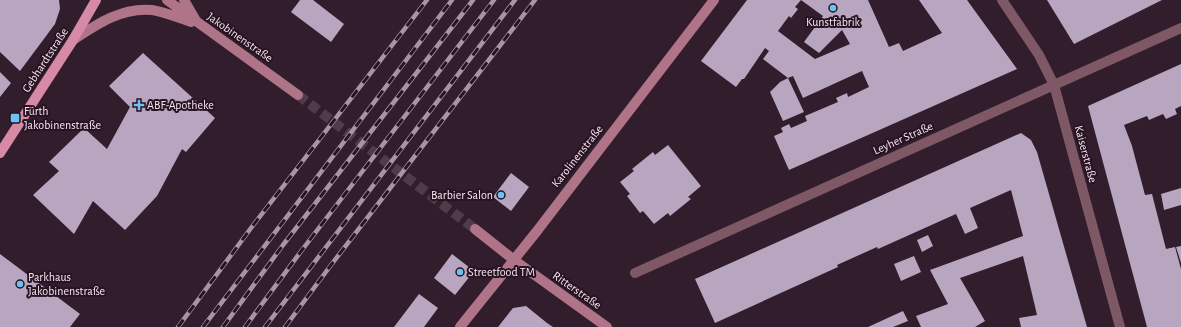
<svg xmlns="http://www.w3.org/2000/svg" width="1181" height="327" viewBox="0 0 1181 327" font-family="'Alegreya Sans',sans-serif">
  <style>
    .building { fill: #b8a6c0 }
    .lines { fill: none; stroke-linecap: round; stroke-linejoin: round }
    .secondary-tunnel { stroke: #4f3b4a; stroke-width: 10; stroke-dasharray: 10 5; stroke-linecap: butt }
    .street { stroke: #7e5865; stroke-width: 10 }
    .secondary { stroke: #b07489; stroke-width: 10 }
    .primary { stroke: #d78aa5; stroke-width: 10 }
    .rail-casing { stroke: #a796a2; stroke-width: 4.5 }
    .rail { stroke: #281323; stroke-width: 3; stroke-dasharray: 9; stroke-linecap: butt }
    .poi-dot { fill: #6bc3f2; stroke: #281323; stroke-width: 1.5 }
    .labels { text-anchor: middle; stroke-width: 4; stroke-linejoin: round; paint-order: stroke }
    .poi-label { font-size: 12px; fill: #f6e7f1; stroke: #281323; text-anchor: start }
    .street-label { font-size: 12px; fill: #f6e7f1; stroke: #281323 }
  </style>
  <rect width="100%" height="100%" fill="#321d2d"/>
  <!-- building -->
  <path class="building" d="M0 0H59L60 9 55 24 20 71 0 52Z
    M300 0H313L344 24 331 42 291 12Z
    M747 0H801L795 7 798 9 791 18 789 16 778 31 815 59 850 44 842 30 819 53 804 42 823 16 801 0H868L889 47 899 43 903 51 942 33 919 0H967L1017 69 789 170 774 136 783 132 781 128 789 124 791 128 807 121 805 116 838 102 836 98 847 93 848 97 869 87 862 71 803 98 793 76 788 78 763 59 769 51 765 48 744 79H742L736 87 701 61Z
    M1047 0H1162L1074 44Z
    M143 53 215 118 186 152 182 149 157 196 125 230 93 201 74 234 33 195 59 171 49 162 84 128 107 149 130 107 109 86Z
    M1181 64V106L1175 109 1177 114 1166 119 1163 114 1149 120 1147 116 1124 125 1132 146 1145 195 1152 194 1166 249 1175 247 1181 269V327H1147L1088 106Z
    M0 72 11 83 0 97Z
    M788 78 804 112 783 121 770 92 780 82Z
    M1021 133 1031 140 1037 152 1087 327H1021L1019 318 1037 315 1023 256 960 278 985 321 975 327H921L916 316 948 304 930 270 1023 236 1011 190 970 208 978 228 965 234 956 214 878 249 877 247 837 265 838 267 715 323 695 279Z
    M668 145 701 186 688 197 691 199 670 216 668 213 654 224 643 211 640 213 627 196 630 194 620 182 634 171 632 169 653 152 655 155Z
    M511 173 529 187 511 211 493 197Z
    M1181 188V205L1164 210 1161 194Z
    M928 235 933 246 922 252 917 240Z
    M1181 246V263L1176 247Z
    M0 254 80 314 70 327H0Z
    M452 254 474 271 455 295 434 278Z
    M914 256 921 272 901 281 894 264Z
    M419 294 438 308 424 327H394Z
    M526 306 547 323 553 327H498L513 308Z
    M903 311 908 321 893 327H868Z"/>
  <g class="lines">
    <!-- secondary-tunnel -->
    <path class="secondary-tunnel" d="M298 95 475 229"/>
    <!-- street -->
    <path class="street" d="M1002 0 1039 55 1054 85 1120 327
      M635 273 1181 28"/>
    <!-- secondary -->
    <path class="secondary" d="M167 0 298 95
      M184 0 195 19
      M73 40C97 24 122 7 152 10 165 12 179 18 191 22
      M475 229 514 260 607 327
      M460 327 537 231 714 0"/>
    <!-- primary -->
    <path class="primary" d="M0 153 73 40 96 0"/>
    <defs>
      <path id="rail" d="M178 327 251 228 427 0
        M203 327 452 0
        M223 327 283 245 473 0
        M245 327 302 250 494 0
        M265 327 515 0
        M285 327 331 265 535 0"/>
    </defs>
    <!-- rail casing -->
    <use href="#rail" class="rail-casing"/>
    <!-- rail -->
    <use href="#rail" class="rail"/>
  </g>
  <!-- markers -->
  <g class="poi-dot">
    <circle cx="833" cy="8" r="4"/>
    <path d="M137 99h4v4h4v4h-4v4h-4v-4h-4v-4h4z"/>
    <rect x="10" y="113" width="10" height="10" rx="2"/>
    <circle cx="501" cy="195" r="4"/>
    <circle cx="460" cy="272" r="4"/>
    <circle cx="20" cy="284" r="4"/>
  </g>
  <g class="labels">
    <!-- poi labels -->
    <g class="poi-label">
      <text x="833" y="26" text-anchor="middle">Kunstfabrik</text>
      <text x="147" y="109">ABF-Apotheke</text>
      <text x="24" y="115">Fürth<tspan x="24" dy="14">Jakobinenstraße</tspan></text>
      <text x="493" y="199" text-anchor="end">Barbier Salon</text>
      <text x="468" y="276">Streetfood TM</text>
      <text x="28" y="281">Parkhaus<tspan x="28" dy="14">Jakobinenstraße</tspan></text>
    </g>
    <!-- street labels -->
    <g class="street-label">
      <text transform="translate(240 37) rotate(35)" y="4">Jakobinenstraße</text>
      <text transform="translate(45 60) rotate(-57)" y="4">Gebhardtstraße</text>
      <text transform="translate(903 138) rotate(-24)" y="4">Leyher Straße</text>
      <text transform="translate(1086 154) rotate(75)" y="4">Kaiserstraße</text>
      <text transform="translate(577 156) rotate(-52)" y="4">Karolinenstraße</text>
      <text transform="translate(577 290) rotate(35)" y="4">Ritterstraße</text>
    </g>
  </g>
</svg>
